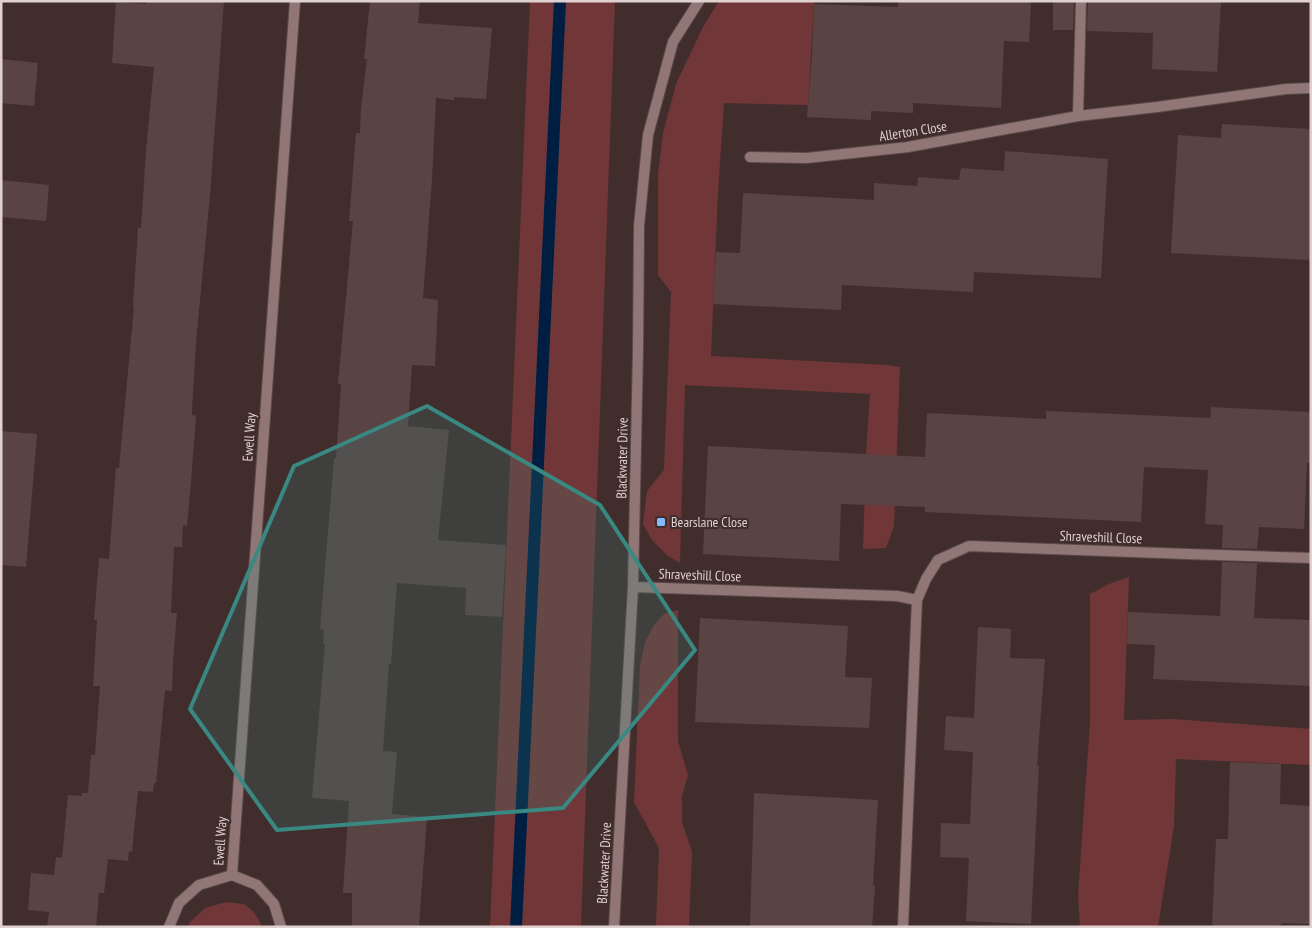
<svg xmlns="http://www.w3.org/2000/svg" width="1312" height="928" viewBox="0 0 1312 928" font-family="'PT Sans Narrow',sans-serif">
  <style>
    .green { fill: #713738 }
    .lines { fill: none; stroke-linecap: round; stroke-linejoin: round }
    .stream { stroke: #001e41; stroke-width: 12 }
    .building { fill: #5a4443 }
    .street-casing { stroke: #5b4a49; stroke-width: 12 }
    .street { stroke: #907776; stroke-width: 10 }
    .marked { fill: #398882; fill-opacity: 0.2; stroke: #398882; stroke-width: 4; stroke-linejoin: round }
    .poi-dot { fill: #85bbfb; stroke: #422d2d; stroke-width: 2 }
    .labels { text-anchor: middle; stroke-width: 4.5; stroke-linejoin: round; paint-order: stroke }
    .street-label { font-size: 14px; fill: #dfd1d0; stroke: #422d2d }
    .poi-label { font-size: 14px; fill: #dfd1d0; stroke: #422d2d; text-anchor: start }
  </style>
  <rect width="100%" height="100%" fill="#422d2d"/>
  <!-- green -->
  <path class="green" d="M530 1H615L581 927H490Z
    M719 1H814L808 105 724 103 718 192 711 356 887 365 900 367 894 526 886 548 863 549 866 454 870 394 685 385 680 563 668 556 652 540 643 524 647 491 664 470 671 292 658 275V175L663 133 676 84 703 27Z
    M1129 577 1124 720 1173 719 1311 729V765L1176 759 1174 826 1158 927H1080L1078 895 1090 723V594L1109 584Z
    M678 610V741L688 775 682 796V822L692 852 689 927H656L659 848 634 802 640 666 645 642 654 625 664 614Z
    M226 902C231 903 238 903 243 904 252 908 259 918 262 927H188L190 922 205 908Z"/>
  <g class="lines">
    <!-- stream -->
    <path class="stream" d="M516 927 560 1"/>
  </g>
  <!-- building -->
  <path class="building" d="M146 1H224L210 195 196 342 192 409V415L196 416 191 482 187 526 183 525 182 547H174L171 613H177L173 661 172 691 165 690 156 783H154L153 792 138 791 132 852 129 851 128 861 108 859 104 893H99L96 927H47L49 912 28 910 31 873 54 875 56 857 62 858 68 795 82 796V793H88L91 755H95L100 686H93L97 620H94L99 558 109 559 116 468H119L134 307H133L138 228H141L146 151 154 67 112 63 116 2 146 4Z
    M370 1H420L418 23 492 28 486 99 454 97V100L436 98 432 179 423 298 438 300 435 366 412 365 408 426 449 430 438 540 506 545 502 617 465 615 466 588 397 583 391 664H389L383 751 397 752 392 814 427 817 419 927H352V893H343L349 801 312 798 325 644H323L324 630 320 629 334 458H336L341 384H338L353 221H349L356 133H360L361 108 367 59H364Z
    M898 1H1031L1029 42 1004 41 1001 108 913 103V113L871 111V120L807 117 812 55 814 4 898 7Z
    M1053 1H1074L1073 30H1053Z
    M1088 1H1221L1217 72 1152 69 1153 33 1087 31Z
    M1 59 38 63 34 106 1 103Z
    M1222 124 1311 129V260L1171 253 1178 135 1221 138Z
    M1005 151 1108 159 1101 278 974 272 973 292 842 285 841 310 713 304 716 252 740 253 743 193 874 200V183L917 186 918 177 959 180 961 168 1004 171Z
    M1 180 49 185 46 221 1 217Z
    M1211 407 1311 412V463H1307L1304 529 1259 527 1257 549 1222 548 1223 525 1205 524 1208 470 1144 467 1141 522 925 512V507L841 504 839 561 703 554 708 446 925 457 927 413 1046 419V411L1210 418Z
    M1 431 37 434 26 567 1 565Z
    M1222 562 1257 563 1254 618 1311 620V686L1153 679 1155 645 1127 644 1128 612 1220 616Z
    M700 618 848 626 845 677 872 678 869 728 695 722Z
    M978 627 1011 629 1010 658 1045 659 1037 766H1039L1031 924 966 921 969 858 940 857 941 823 970 824 973 752 944 750 946 716 974 718Z
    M1230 762 1281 764 1280 804 1311 806V924L1283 923 1277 927H1212L1216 839H1228Z
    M754 793 878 800 873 885 875 886 872 927H750Z"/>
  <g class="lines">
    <defs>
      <path id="street" d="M1078 116 1081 1
        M750 157 807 158 908 147 1078 116 1157 107 1286 89 1311 88
        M633 587 897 596 917 600 926 579 938 560 969 546 1187 554 1311 558
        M232 875 295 1
        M169 927 179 903 199 885 232 875 257 885 274 904 281 927
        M614 927 633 587 638 350 639 226 648 135 673 42 699 1
        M903 927 917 600"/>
    </defs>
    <!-- street casing -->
    <use href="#street" class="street-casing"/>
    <!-- street -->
    <use href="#street" class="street"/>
  </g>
  <!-- marked area -->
  <path class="marked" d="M427 406 600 505 695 650 563 808 277 830 190 709 294 466Z"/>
  <!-- markers -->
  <rect class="poi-dot" x="656" y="517" width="10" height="10" rx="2.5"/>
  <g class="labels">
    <!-- street labels -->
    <g class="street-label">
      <text transform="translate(913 131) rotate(-9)" y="5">Allerton Close</text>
      <text transform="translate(249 437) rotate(-86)" y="5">Ewell Way</text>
      <text transform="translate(622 458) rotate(-89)" y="5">Blackwater Drive</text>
      <text transform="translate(1101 537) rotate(2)" y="5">Shraveshill Close</text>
      <text transform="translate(700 575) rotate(2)" y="5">Shraveshill Close</text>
      <text transform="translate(220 841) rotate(-86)" y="5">Ewell Way</text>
      <text transform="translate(604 863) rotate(-87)" y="5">Blackwater Drive</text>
    </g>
    <!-- poi labels -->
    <g class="poi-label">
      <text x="671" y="527">Bearslane Close</text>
    </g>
  </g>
  <!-- border -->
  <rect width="1312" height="928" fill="none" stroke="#dfd1d0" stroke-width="5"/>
</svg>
